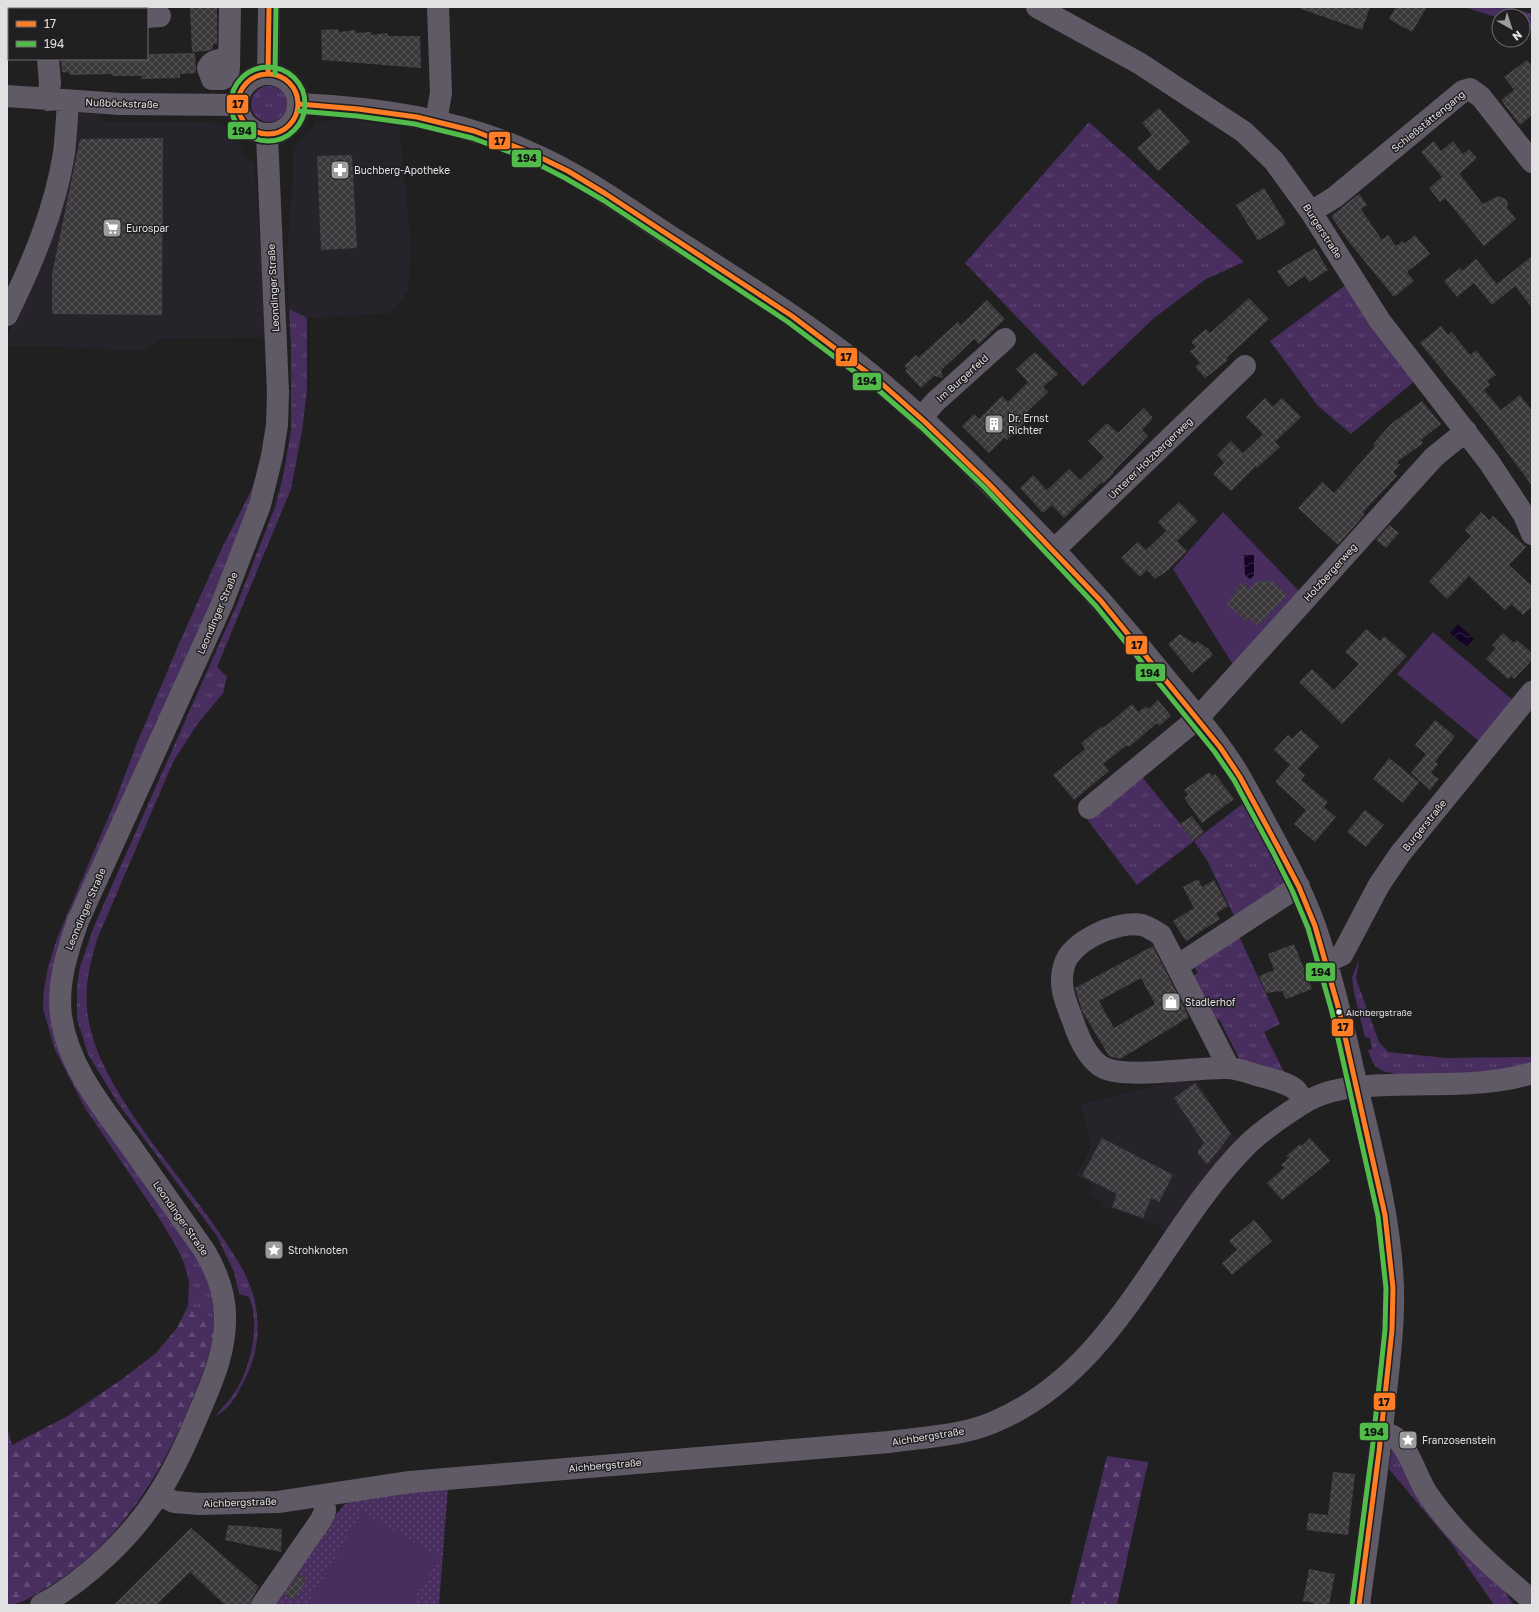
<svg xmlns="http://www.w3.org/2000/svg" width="1539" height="1612" viewBox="0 0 1539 1612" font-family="'Golos Text',sans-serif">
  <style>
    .built { fill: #27232b }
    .grass { fill: url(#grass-tufts) }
    .forest { fill: url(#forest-firs) }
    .park { fill: url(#park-dots) }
    .garden { fill: #482d5f }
    .water { fill: url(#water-waves) }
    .building { fill: url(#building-cross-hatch); fill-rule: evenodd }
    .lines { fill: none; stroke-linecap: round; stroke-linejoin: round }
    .minor { stroke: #605a66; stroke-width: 22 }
    .bus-1-casing { stroke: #211f22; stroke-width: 8 }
    .bus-2-casing { stroke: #211f22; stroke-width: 8 }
    .bus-1 { stroke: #ff7d24; stroke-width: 5 }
    .bus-2 { stroke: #51bc4a; stroke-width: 5 }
    .bus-dot { fill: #e1e0e2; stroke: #211f22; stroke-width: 1.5 }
    .labels { text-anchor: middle; stroke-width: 3; stroke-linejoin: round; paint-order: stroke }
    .bus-label { font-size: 9px; fill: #e1e0e2; stroke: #211f22; text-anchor: start }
    .street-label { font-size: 10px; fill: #e1e0e2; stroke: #211f22 }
    .poi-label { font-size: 10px; fill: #e1e0e2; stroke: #211f22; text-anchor: start }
    .line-badge { stroke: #211f22; stroke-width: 1.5 }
    .pale-badge-label { font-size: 11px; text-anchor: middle; font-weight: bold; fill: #111 }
  </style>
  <defs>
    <pattern id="grass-tufts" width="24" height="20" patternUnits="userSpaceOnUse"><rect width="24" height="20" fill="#482d5f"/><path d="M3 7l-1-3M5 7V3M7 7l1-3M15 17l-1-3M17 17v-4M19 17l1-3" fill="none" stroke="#624b76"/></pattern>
    <pattern id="forest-firs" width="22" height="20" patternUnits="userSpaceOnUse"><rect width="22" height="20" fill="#482d5f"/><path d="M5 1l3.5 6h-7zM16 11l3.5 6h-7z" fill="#624b76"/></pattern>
    <pattern id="park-dots" width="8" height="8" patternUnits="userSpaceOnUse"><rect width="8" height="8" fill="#482d5f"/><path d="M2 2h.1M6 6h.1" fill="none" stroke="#624b76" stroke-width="1.8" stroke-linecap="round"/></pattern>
    <pattern id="water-waves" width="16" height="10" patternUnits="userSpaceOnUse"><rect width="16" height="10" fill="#140324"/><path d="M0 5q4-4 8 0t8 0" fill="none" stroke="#362744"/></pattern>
    <pattern id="building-cross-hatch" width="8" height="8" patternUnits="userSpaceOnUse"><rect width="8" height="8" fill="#3b393b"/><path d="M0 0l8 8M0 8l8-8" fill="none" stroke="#575557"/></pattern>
  </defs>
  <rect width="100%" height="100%" fill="#212021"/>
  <!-- built -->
  <path class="built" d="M79 113 99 114 100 121 214 123 228 128 234 135 247 160 254 162 264 296 265 337 160 339 145 351 44 346H7V337L47 253 59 213 74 153Z
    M362 117 363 122 399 127 411 243 408 290 402 300 390 313 307 318 289 309 287 255 293 178V152L298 142 313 129 315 122Z
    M1194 1077 1238 1142 1164 1237 1163 1230 1160 1226 1104 1206 1102 1201 1089 1194 1094 1186 1076 1176 1092 1145 1080 1104Z"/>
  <!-- grass -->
  <path class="grass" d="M1464 7H1508L1532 14V28L1523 26V16H1499V18Z
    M251 104a18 18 0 1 1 36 0a18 18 0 1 1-36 0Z
    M1089 122 1244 262 1206 279 1154 318 1083 386 965 263Z
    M1347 284 1416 380 1351 434 1318 406 1270 341Z
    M289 309 307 318V390L302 431 291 489 217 667 227 677 223 693 196 726 173 762 98 937C84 981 81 1010 99 1055 124 1114 177 1172 214 1225 228 1246 246 1270 253 1294 261 1323 259 1352 245 1379 238 1393 230 1409 216 1416 223 1406 232 1398 238 1387 252 1362 260 1323 249 1297L239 1294 234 1272 217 1236 119 1105 88 1054 77 1019V986L80 967 94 926 237 604 275 507 283 477 291 430V347Z
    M262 460 255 492 227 568 126 789 90 875 52 1012 200 1260 213 1296 215 1319 188 1306 189 1281 184 1263 177 1248 158 1216 85 1108 55 1050 43 1009 44 989 48 967 58 936 114 804 137 743 181 639 221 550 250 493Z
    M1139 773 1194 841 1245 802 1284 882 1281 888 1236 920 1207 860 1194 841 1137 885 1086 818Z
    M1237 932 1280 1024 1264 1032 1288 1080 1242 1064 1219 1019 1213 1022 1191 978 1198 973 1193 965Z
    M1359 960 1356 979 1379 1042 1388 1052 1445 1058 1532 1057V1066L1521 1071 1393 1078V1073C1377 1072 1372 1064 1368 1050L1372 1049 1370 1038 1365 1037 1354 993 1352 977Z
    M1392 1445 1499 1584 1514 1605H1494L1451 1543 1389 1469Z"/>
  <!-- forest -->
  <path class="forest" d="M188 1306 215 1319C214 1345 205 1368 195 1392 165 1470 121 1543 48 1587 36 1594 21 1605 7 1605V1455L12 1445 66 1417 121 1380 155 1354 177 1328Z
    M1107 1456 1148 1462 1117 1605H1070Z"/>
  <!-- park -->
  <path class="park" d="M7 1427 12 1445 7 1455Z
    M448 1487 439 1605H266L310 1546 321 1539 335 1516 345 1504 354 1498Z"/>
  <!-- garden -->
  <path class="garden" d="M1223 512 1301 593 1235 668 1173 569Z
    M1433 632 1514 701 1479 741 1397 674Z
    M362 1512 440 1557 411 1605H307Z"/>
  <!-- water -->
  <path class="water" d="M1244 555H1254V575L1250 579 1245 575Z
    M1458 624 1474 639 1466 647 1450 633Z"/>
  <!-- building -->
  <path class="building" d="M190 7H217V44H213V49L207 51 192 52Z
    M1301 7H1370L1362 30 1301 9Z
    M1396 7H1427L1412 32 1389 19Z
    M338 29 339 32 355 30 356 33 371 32V35L387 33 388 36H420L421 68 322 60 321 30Z
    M195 53 196 73 180 74V78L142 79V76H112V74L70 75V73L62 72 61 59H147V54Z
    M1527 60 1532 66V115L1520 125 1501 100 1514 90 1504 77Z
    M1159 108 1190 142 1158 171 1137 148 1152 135 1142 123Z
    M163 138 162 315 52 314V274L80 139Z
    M1434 141 1441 151 1453 141 1463 154 1469 149 1477 158 1460 173 1462 177 1483 204 1498 196 1505 199 1508 203 1507 208 1516 219 1484 246 1445 198 1440 202 1429 188 1442 177 1421 152Z
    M352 155 357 248 321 250 317 156Z
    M1264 188 1286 224 1258 241 1236 205Z
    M1359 194 1367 205 1361 209 1382 240 1388 235 1396 246 1402 241 1404 244 1415 235 1430 254 1407 272 1414 281 1394 297 1349 242 1331 216Z
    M1315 248 1328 270 1309 282 1305 276 1288 287 1277 271Z
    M1532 256V308L1515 286 1492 305 1474 283 1457 297 1444 281 1460 268 1462 271 1476 259 1497 284Z
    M1249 298 1269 319 1226 358 1228 360 1205 378 1195 367 1200 363 1190 351 1196 347 1191 342 1206 329 1210 333Z
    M987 300 1005 319 979 344 974 339 952 360 941 370 943 378 934 376 921 388 905 371 907 369 904 366 916 355 918 358 958 322 961 325Z
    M1441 326 1448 335 1452 332 1470 355 1476 350 1496 375 1487 381 1490 385 1484 390 1501 410 1520 395 1532 411V486L1485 422 1420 343Z
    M1035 352 1058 374 1043 387 1048 392 1022 417 1026 421 1007 440 1004 438 989 453 962 426 974 414 979 419 1002 396 1008 402 1028 382 1016 369Z
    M1265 398 1273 407 1282 398 1301 417 1275 442 1280 447 1257 468 1256 466 1231 491 1213 474 1224 463 1217 455 1231 441 1243 453 1263 434 1246 417Z
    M1422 401 1441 424 1421 440 1423 443 1397 462 1400 465 1393 472 1397 476 1363 512 1365 514 1338 545 1298 508 1322 482 1334 493 1375 446 1373 444 1391 424Z
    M1144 408 1153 418 1142 430 1148 436 1113 472 1114 473 1103 484 1102 482 1064 518 1052 505 1043 513 1020 488 1033 475 1047 490 1069 469 1080 480 1104 457 1088 441 1107 423 1118 433Z
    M1179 502 1198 521 1177 541 1187 551 1167 571 1155 579 1147 570 1140 577 1121 558 1138 542 1146 550 1166 531 1158 522Z
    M1481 512 1489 520 1493 516 1526 547 1509 565 1532 586V606L1523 615 1511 604 1505 610 1469 576 1447 599 1429 581 1471 536 1465 530Z
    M1389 525 1399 533 1386 548 1376 540Z
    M1257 581H1272L1287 595 1258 626 1250 618 1247 622 1227 604 1235 594 1233 592 1242 582 1250 589Z
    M1366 629 1380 641 1384 636 1407 656 1342 724 1299 682 1312 669 1334 690 1359 664 1345 652Z
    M1503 633 1514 643 1517 640 1532 653V660L1514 679 1511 676 1508 679 1486 659 1496 648 1492 645Z
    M1180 634 1195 644 1197 641 1209 649 1213 655 1192 673 1168 644Z
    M1158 700 1171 716 1159 726 1157 723 1129 747 1127 745 1103 764 1109 771 1074 800 1053 775 1085 749 1081 743 1102 726 1103 728 1132 704 1138 712 1146 706 1148 709Z
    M1435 720 1455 736 1435 762 1438 764 1431 773 1439 779 1430 790 1411 773 1426 754 1415 745Z
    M1301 730 1319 746 1298 769 1305 775 1301 780 1328 802 1324 807 1336 817 1315 842 1294 824 1306 810 1275 782 1290 765 1274 750 1288 735 1292 739Z
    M1389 758 1419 782 1403 803 1373 779Z
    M1209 772 1212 776 1215 774 1234 799 1202 823 1184 798 1188 795 1184 790Z
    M1365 810 1384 825 1366 847 1347 832Z
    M1192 816 1204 832 1193 841 1180 824Z
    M1198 879 1202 887 1214 880 1228 906 1216 913 1220 919 1186 941 1173 921 1194 908 1183 887Z
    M1294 944 1312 989 1286 999 1282 991 1266 993 1259 976 1274 970 1268 954Z
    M1153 946 1189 1017 1120 1059 1109 1056 1082 1011 1075 988ZM1141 978 1155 1004 1114 1028 1099 1001Z
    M1195 1083 1231 1134 1207 1165 1197 1152 1204 1143 1174 1098Z
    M1102 1138 1173 1175 1159 1202 1151 1198 1143 1218 1112 1207 1117 1194 1082 1176Z
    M1310 1138 1330 1161 1282 1200 1267 1183 1284 1168 1281 1165 1289 1158 1286 1156 1300 1144 1302 1146Z
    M1254 1220 1272 1241 1232 1275 1222 1263 1237 1250 1229 1241Z
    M1333 1472 1355 1474 1348 1535 1306 1530 1309 1513 1328 1515Z
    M228 1525 282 1529 281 1552 225 1540Z
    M191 1528 259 1587 252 1598 250 1605H225L190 1572 156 1605H114Z
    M1309 1569 1335 1574 1329 1605H1314L1315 1603 1303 1601Z
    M299 1574 307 1579 294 1600 284 1595Z"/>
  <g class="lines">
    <!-- minor -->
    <path class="minor" d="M43 7V9
      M1037 7 1139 63 1244 132 1274 161 1311 212 1380 321 1489 462 1524 515 1532 534
      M147 17 160 16
      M229 58C221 60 212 59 208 68L212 79H222L228 75 229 67 230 7
      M238 104a30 30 0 1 1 60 0a30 30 0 1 1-60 0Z
      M268 74 269 7
      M7 96 120 104 238 105
      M48 100 50 83 48 59
      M299 104C378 108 457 119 529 152 583 175 631 211 679 242 740 281 801 319 858 364 920 413 976 469 1031 526 1079 575 1124 626 1167 680 1191 709 1216 738 1236 770 1247 788 1256 806 1266 824 1284 857 1302 890 1315 926 1334 981 1346 1039 1359 1095 1374 1158 1391 1223 1393 1288 1394 1325 1389 1364 1385 1401 1378 1469 1368 1537 1359 1605
      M436 121 441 93 438 7
      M1311 212 1335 197 1463 91 1470 89 1481 97 1532 162
      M7 315C32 264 55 210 64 153 66 136 67 118 68 101
      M921 418 935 402 1005 339
      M1054 550 1245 366
      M1089 808 1198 718 1434 457 1466 431
      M1326 962 1342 955 1379 885 1400 854 1532 692
      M1177 966 1299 886
      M1229 1068 1161 935C1155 931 1149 927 1142 925 1118 920 1070 941 1064 966 1058 985 1066 1003 1073 1021 1078 1036 1088 1060 1104 1068 1128 1079 1198 1067 1227 1068 1238 1068 1249 1073 1260 1076 1269 1078 1290 1084 1296 1090 1299 1093 1301 1099 1304 1103
      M1381 1434C1385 1434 1389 1434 1393 1436 1407 1443 1418 1480 1427 1493 1453 1532 1496 1571 1532 1600
      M159 1494 174 1502 200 1504 278 1502 410 1482 889 1442C924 1437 962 1436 994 1422 1116 1371 1158 1236 1245 1147 1261 1131 1283 1116 1302 1104 1329 1087 1360 1086 1390 1085 1436 1083 1487 1087 1532 1073
      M41 1605C85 1581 133 1536 159 1493 177 1465 190 1434 203 1403 215 1375 226 1347 225 1316 225 1292 216 1270 204 1250 180 1216 156 1182 132 1148 103 1108 68 1067 61 1016 57 983 67 952 78 921L222 604 260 505 272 456 277 425 278 392 267 135
      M262 1605 321 1520 325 1511 324 1495"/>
    <defs>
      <path id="bus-1" d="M238 104a30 30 0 1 1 60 0a30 30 0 1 1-60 0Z
        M268 74 269 7
        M299 104 358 109 417 117 474 131 529 152 568 171 606 194 792 316 881 383 925 422 989 484 1101 601 1220 747 1240 777 1279 849 1299 887 1315 926 1339 1010 1385 1215 1393 1288 1392 1330 1379 1452 1359 1605"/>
      <path id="bus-2" d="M231 104a37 37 0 1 1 74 0a37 37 0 1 1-74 0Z
        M275 74 276 7
        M299 111 357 116 415 124 472 138 526 158 565 178 603 200 788 322 876 388 921 427 985 488 1096 606 1214 751 1234 780 1273 852 1292 890 1308 928 1332 1012 1378 1216 1386 1288 1385 1330 1372 1451 1352 1604"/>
    </defs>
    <!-- bus-1 casing -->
    <use href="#bus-1" class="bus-1-casing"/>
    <!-- bus-2 casing -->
    <use href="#bus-2" class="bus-2-casing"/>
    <!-- bus-1 -->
    <use href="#bus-1" class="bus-1"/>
    <!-- bus-2 -->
    <use href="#bus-2" class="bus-2"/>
  </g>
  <!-- icons -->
  <defs>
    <symbol id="pharmacy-square" viewBox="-11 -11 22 22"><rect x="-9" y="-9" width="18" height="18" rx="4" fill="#9e9d9e" stroke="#211f22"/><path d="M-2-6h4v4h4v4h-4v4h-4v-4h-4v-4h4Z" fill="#fff"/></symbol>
    <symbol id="supermarket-square" viewBox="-11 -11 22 22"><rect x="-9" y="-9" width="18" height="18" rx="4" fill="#9e9d9e" stroke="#211f22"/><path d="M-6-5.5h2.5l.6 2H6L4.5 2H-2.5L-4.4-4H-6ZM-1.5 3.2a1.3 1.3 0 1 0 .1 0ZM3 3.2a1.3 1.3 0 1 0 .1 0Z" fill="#fff"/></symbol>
    <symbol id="building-square" viewBox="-11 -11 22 22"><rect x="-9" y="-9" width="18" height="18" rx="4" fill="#9e9d9e" stroke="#211f22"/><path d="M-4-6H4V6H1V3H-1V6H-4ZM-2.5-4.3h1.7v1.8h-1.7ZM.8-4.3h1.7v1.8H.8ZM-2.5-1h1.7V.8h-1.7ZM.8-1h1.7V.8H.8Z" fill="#fff"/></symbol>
    <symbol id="shop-square" viewBox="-11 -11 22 22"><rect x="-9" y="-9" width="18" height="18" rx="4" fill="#9e9d9e" stroke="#211f22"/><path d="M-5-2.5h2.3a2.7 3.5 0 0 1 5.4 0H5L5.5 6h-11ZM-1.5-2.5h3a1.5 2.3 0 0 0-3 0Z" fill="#fff"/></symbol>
    <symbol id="sight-square" viewBox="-11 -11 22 22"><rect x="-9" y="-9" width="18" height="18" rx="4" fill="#9e9d9e" stroke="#211f22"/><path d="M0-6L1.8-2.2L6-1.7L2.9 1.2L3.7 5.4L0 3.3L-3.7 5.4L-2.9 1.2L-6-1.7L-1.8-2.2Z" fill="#fff"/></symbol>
  </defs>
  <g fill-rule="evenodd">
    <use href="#pharmacy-square" x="329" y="159" width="22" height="22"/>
    <use href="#supermarket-square" x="101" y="217" width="22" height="22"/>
    <use href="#building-square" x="983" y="413" width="22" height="22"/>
    <use href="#shop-square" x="1160" y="991" width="22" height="22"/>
    <use href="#sight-square" x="263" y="1239" width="22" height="22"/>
    <use href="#sight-square" x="1397" y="1429" width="22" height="22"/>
  </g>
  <!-- markers -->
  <circle class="bus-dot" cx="1339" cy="1012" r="3.5"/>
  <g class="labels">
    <!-- bus labels -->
    <g class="bus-label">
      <text x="1346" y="1016">Aichbergstraße</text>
    </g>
    <!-- street labels -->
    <g class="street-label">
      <text transform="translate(122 103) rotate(2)" y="4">Nußböckstraße</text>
      <text transform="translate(1428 121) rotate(-39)" y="4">Schießstättengang</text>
      <text transform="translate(1323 231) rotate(57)" y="4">Burgerstraße</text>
      <text transform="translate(273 288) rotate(-93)" y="4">Leondinger Straße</text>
      <text transform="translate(962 378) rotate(-42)" y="4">Im Burgerfeld</text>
      <text transform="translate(1150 458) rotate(-44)" y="4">Unterer Holzbergerweg</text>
      <text transform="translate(1330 572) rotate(-48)" y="4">Holzbergerweg</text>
      <text transform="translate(217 613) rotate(-67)" y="4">Leondinger Straße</text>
      <text transform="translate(1424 825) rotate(-51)" y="4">Burgerstraße</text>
      <text transform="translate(85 909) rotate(-67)" y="4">Leondinger Straße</text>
      <text transform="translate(181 1218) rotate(55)" y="4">Leondinger Straße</text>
      <text transform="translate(928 1436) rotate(-9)" y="4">Aichbergstraße</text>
      <text transform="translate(605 1465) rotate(-5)" y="4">Aichbergstraße</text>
      <text transform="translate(240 1502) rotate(-2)" y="4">Aichbergstraße</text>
    </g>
    <!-- poi labels -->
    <g class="poi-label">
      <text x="354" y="174">Buchberg-Apotheke</text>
      <text x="126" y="232">Eurospar</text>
      <text x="1008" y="422">Dr. Ernst<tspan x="1008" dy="12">Richter</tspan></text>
      <text x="1185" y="1006">Stadlerhof</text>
      <text x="288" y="1254">Strohknoten</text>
      <text x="1422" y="1444">Franzosenstein</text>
    </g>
  </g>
  <g class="line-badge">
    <rect x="226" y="94" width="23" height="20" rx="4" fill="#ff7d24"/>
    <rect x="227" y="121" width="30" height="19" rx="4" fill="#51bc4a"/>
    <rect x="488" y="131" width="23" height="19" rx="4" fill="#ff7d24"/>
    <rect x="511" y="149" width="31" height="19" rx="4" fill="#51bc4a"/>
    <rect x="835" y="347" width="23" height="20" rx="4" fill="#ff7d24"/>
    <rect x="852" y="372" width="30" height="19" rx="4" fill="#51bc4a"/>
    <rect x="1125" y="635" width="23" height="20" rx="4" fill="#ff7d24"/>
    <rect x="1135" y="663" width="31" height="19" rx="4" fill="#51bc4a"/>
    <rect x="1305" y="962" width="31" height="20" rx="4" fill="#51bc4a"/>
    <rect x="1331" y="1018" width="23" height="19" rx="4" fill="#ff7d24"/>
    <rect x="1373" y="1392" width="23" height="19" rx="4" fill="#ff7d24"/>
    <rect x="1359" y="1422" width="30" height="19" rx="4" fill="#51bc4a"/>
  </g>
  <g class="pale-badge-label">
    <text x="238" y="108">17</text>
    <text x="242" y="135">194</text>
    <text x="500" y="145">17</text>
    <text x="527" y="162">194</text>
    <text x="846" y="361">17</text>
    <text x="867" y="385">194</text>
    <text x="1137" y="649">17</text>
    <text x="1150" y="677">194</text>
    <text x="1321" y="976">194</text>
    <text x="1343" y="1031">17</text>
    <text x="1384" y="1406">17</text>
    <text x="1374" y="1436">194</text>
  </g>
  <!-- border -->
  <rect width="1539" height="1612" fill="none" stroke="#e1e0e2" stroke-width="16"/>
  <!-- legend -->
  <rect x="8" y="8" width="140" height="52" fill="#211f22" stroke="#6e6c6f"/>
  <rect x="16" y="21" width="20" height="6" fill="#ff7d24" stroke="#6e6c6f"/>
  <text x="44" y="28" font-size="12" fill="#e1e0e2">17</text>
  <rect x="16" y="41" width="20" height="6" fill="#51bc4a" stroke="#6e6c6f"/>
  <text x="44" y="48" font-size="12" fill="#e1e0e2">194</text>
  <!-- north arrow -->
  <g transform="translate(1511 28) rotate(141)"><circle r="19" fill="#211f22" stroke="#6e6c6f"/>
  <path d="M0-3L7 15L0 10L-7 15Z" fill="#9e9d9e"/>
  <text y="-6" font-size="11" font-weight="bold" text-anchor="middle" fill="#e1e0e2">N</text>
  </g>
</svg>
